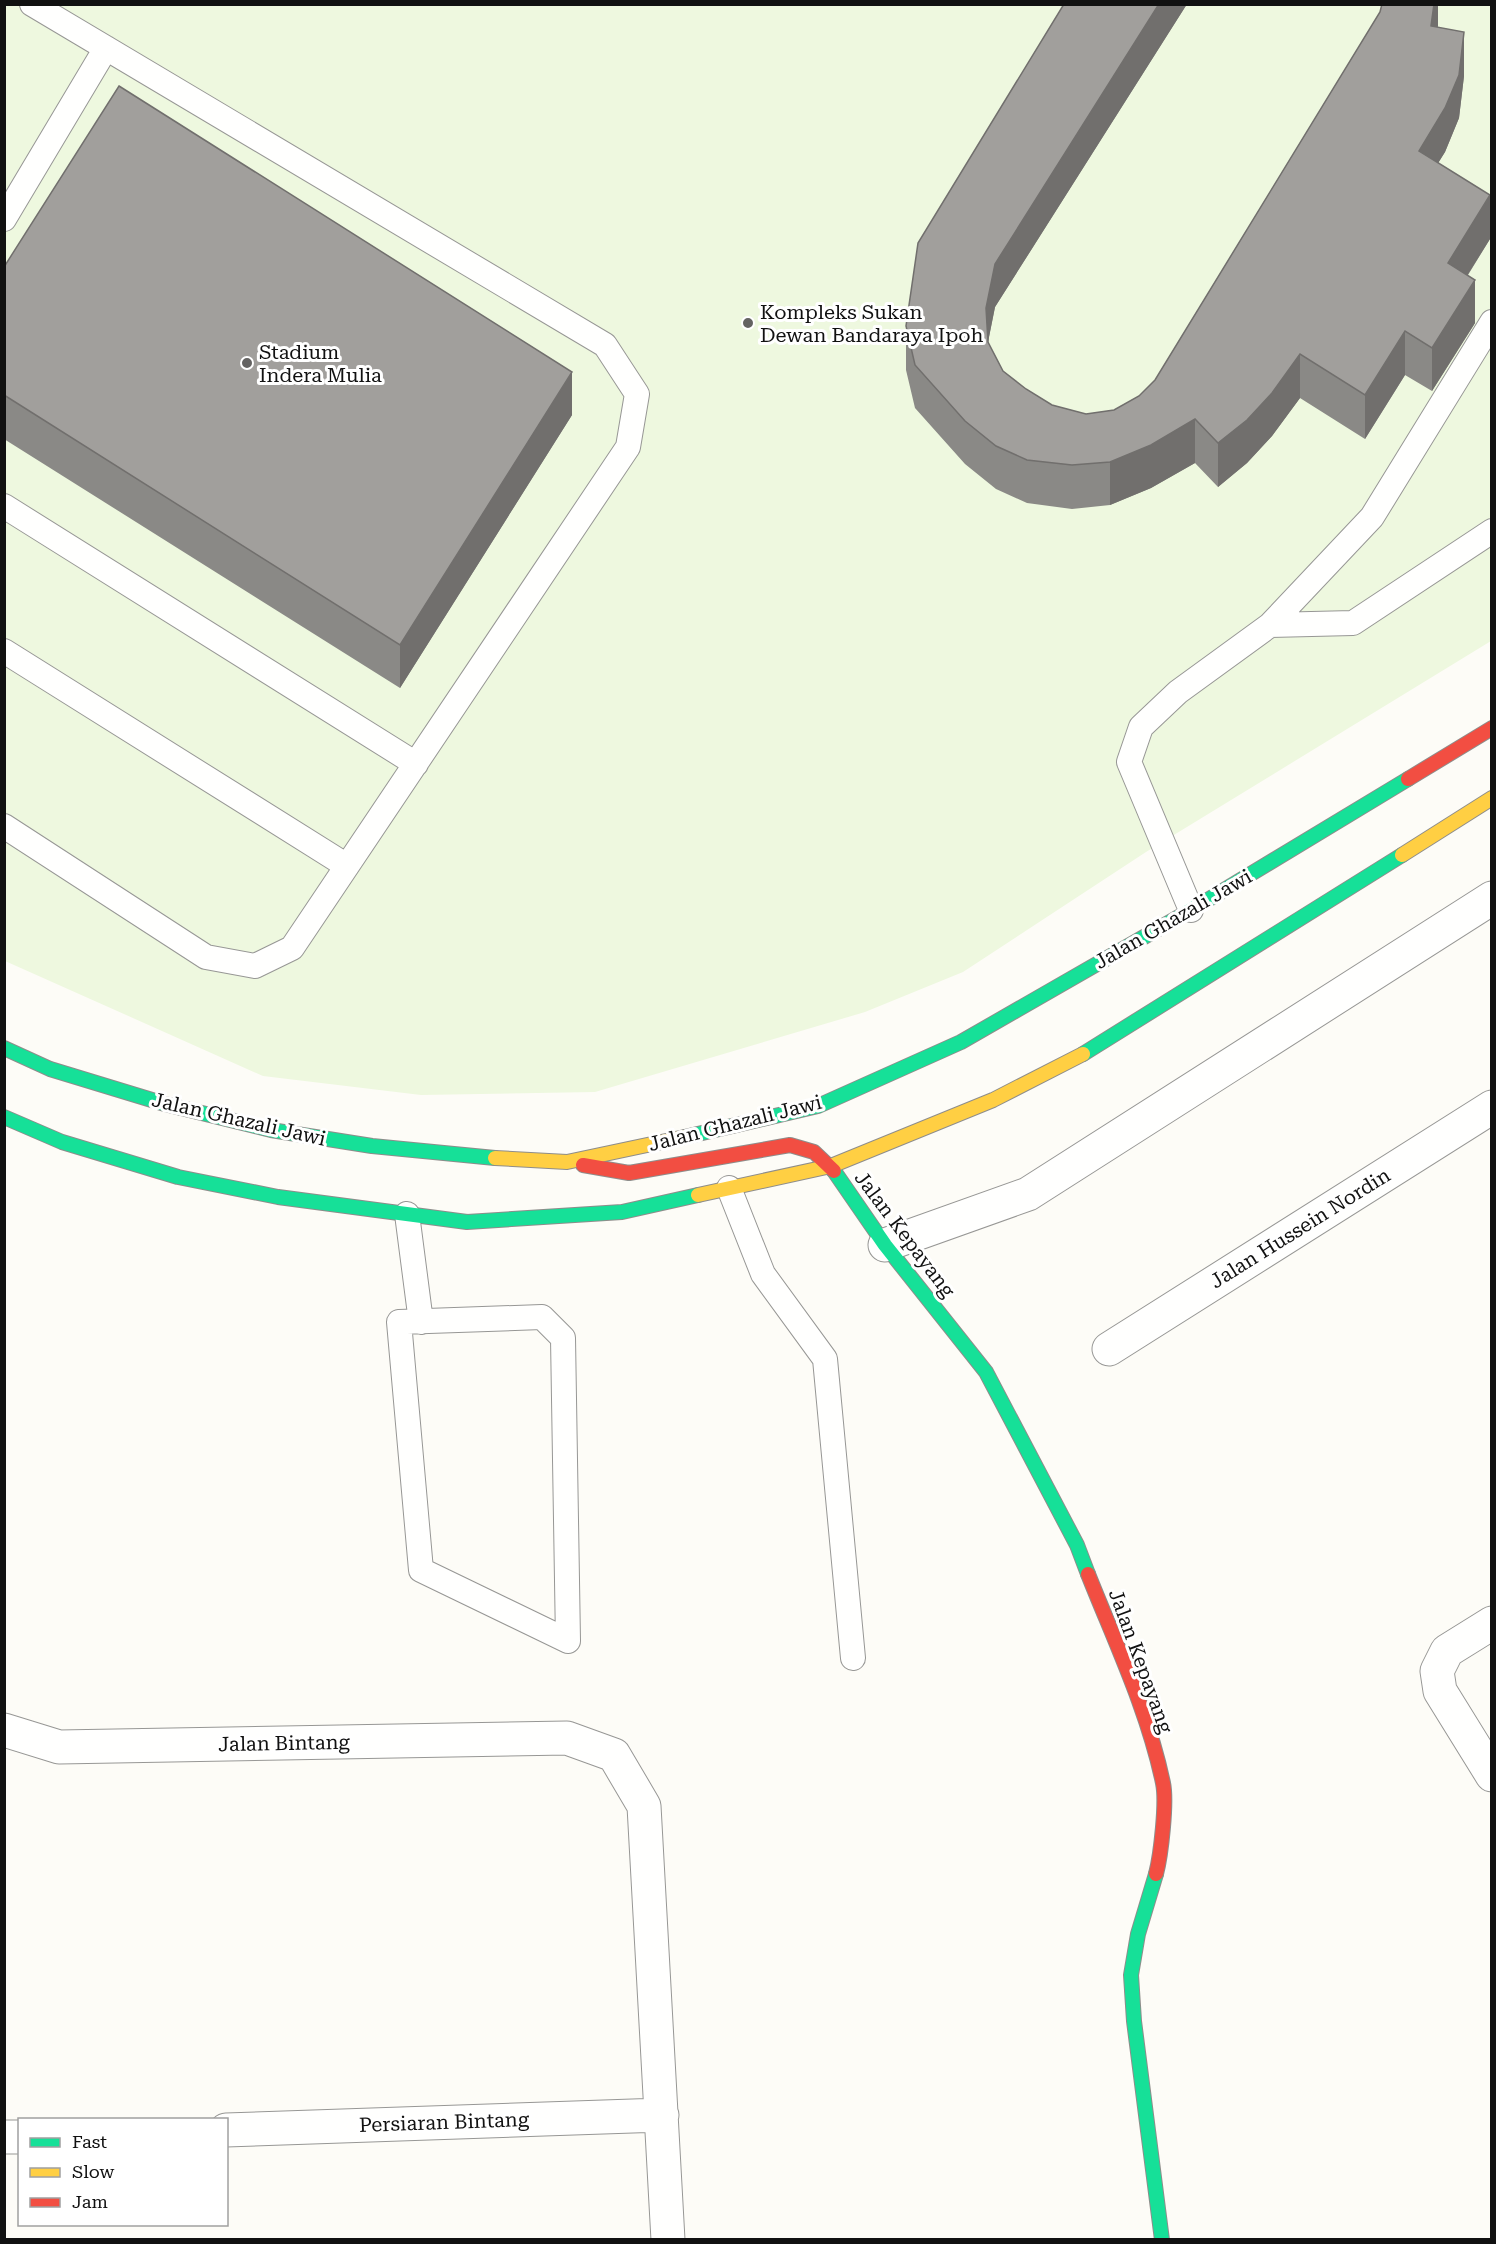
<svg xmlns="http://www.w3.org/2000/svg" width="1496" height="2244" viewBox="0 0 1496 2244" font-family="'Roboto Serif',serif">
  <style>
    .pitch { fill: #eef8df }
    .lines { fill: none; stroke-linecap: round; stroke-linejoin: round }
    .lane-casing { stroke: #979795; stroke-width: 26 }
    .street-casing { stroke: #979795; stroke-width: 35 }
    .fast-casing { stroke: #8e8d8b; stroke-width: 16 }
    .slow-casing { stroke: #8e8d8b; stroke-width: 16 }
    .jam-casing { stroke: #8e8d8b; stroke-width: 16 }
    .lane { stroke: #fffffe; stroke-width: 24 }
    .street { stroke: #fffffe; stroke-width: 33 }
    .fast { stroke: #16e098; stroke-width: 14 }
    .slow { stroke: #ffcf43; stroke-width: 14 }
    .jam { stroke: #f24e42; stroke-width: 14 }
    .wall { fill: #8a8986 }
    .shaded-wall { fill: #716f6d }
    .building { fill: #a19f9c; stroke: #716f6d; stroke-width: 1.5 }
    .poi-dot { fill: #646362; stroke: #fff; stroke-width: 2 }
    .labels { text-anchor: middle; stroke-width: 6; stroke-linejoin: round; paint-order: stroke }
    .poi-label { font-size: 20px; fill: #111; stroke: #fff; text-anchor: start }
    .street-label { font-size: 20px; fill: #111; stroke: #fff }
  </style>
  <rect width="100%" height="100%" fill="#fdfcf7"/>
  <!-- pitch -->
  <path class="pitch" d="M5 5H1491V641L1146 852 963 972 865 1012 595 1092 421 1095 263 1076 5 961Z"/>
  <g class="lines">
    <defs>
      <path id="lane" d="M4 219 106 48
        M4 506 416 764
        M1270 625 1372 517 1492 322
        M4 651 347 866
        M4 826 206 957 255 966 292 948 628 447 637 394 605 345 32 4
        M1191 910 1129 762 1141 727 1178 692 1270 625 1353 623 1492 531
        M729 1188 763 1274 825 1359 853 1658
        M407 1214 421 1322
        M542 1317 563 1338 568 1641 421 1570 399 1322Z"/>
      <path id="street" d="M885 1245 1028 1194 1492 898
        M1109 1349 1492 1107
        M1492 1623 1447 1651 1437 1671 1440 1691 1492 1775
        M4 1730 59 1747 567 1738 614 1755 644 1806 668 2240
        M226 2130 662 2115
        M4 2137H20"/>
      <path id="fast" d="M4 1048 50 1069 165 1104 271 1130 372 1146 495 1158
        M1083 1054 1402 855
        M4 1117 62 1142 178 1177 278 1197 467 1222 622 1212 698 1195
        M685 1137 818 1106 961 1042 1191 910 1408 779
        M834 1171 885 1245 986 1372 1077 1545 1088 1574
        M1156 1874 1138 1934 1131 1975 1134 2021 1162 2240"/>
      <path id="slow" d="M1402 855 1492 798
        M495 1158 567 1162 685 1137
        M698 1195 831 1166 993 1100 1083 1054"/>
      <path id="jam" d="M1408 779 1492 728
        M583 1165 629 1173 790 1145 814 1152 834 1171
        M1088 1574C1115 1642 1148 1711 1163 1783 1167 1802 1161 1855 1156 1874"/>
    </defs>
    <!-- lane casing -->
    <use href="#lane" class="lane-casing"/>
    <!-- street casing -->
    <use href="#street" class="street-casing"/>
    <!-- fast casing -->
    <use href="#fast" class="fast-casing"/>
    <!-- slow casing -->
    <use href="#slow" class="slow-casing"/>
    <!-- jam casing -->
    <use href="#jam" class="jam-casing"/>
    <!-- lane -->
    <use href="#lane" class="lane"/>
    <!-- street -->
    <use href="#street" class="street"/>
    <!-- fast -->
    <use href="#fast" class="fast"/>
    <!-- slow -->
    <use href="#slow" class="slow"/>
    <!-- jam -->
    <use href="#jam" class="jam"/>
  </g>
  <!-- wall -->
  <path class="wall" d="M1064 4H1187L995 307 988 342 1003 371 1026 389 1052 405 1086 414 1114 410 1139 396 1155 380 1380 12 1382 4H1438L1437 27 1464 76 1459 118 1445 152 1438 163 1490 239 1468 275 1475 323 1432 391 1405 375 1365 439 1300 398 1272 436 1247 463 1218 487 1195 463 1151 488 1110 505 1072 509 1027 503 996 489 965 464 915 408 906 370V326Z
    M4 267 572 415 400 688 4 439Z"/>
  <!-- shaded-wall -->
  <path class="shaded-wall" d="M1159 4H1187L995 307 986 352V308L995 264Z
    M1434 4H1438V26L1431 69V26Z
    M1464 32V76L1459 118 1445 152 1419 194V151Z
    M1490 195V239L1448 306V263Z
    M1475 280V323L1432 391V348Z
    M1405 331V375L1365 439V395Z
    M1300 354V398L1272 436 1247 463 1218 487V443Z
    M572 372V415L400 688V645Z
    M1195 419V463L1151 488 1110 505V462Z"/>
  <!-- building -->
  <path class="building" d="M1064 4H1159L995 264 986 308 988 342 1003 371 1026 389 1052 405 1086 414 1114 410 1139 396 1155 380 1380 12 1382 4H1434L1431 26 1464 32 1459 75 1445 108 1419 151 1490 195 1448 263 1475 280 1432 348 1405 331 1365 395 1300 354 1272 393 1247 420 1218 443 1195 419 1151 445 1110 462 1072 465 1027 460 996 446 965 421 915 365 906 326 918 243Z
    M119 86 572 372 400 645 4 395V267Z"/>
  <!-- markers -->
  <g class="poi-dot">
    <circle cx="748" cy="323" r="6"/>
    <circle cx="247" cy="363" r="6"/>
  </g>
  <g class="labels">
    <!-- poi labels -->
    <g class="poi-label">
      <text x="760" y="319">Kompleks Sukan<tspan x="760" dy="23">Dewan Bandaraya Ipoh</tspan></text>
      <text x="259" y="359">Stadium<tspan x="259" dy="23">Indera Mulia</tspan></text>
    </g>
    <!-- street labels -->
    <g class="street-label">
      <text transform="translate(1173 919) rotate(-30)" y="7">Jalan Ghazali Jawi</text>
      <text transform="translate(239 1119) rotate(13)" y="7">Jalan Ghazali Jawi</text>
      <text transform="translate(735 1123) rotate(-14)" y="7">Jalan Ghazali Jawi</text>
      <text transform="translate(1300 1228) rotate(-32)" y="7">Jalan Hussein Nordin</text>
      <text transform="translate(905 1234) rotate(53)" y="7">Jalan Kepayang</text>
      <text transform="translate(1141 1661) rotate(70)" y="7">Jalan Kepayang</text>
      <text transform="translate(284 1743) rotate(-1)" y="7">Jalan Bintang</text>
      <text transform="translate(444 2122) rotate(-2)" y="7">Persiaran Bintang</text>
    </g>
  </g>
  <!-- border -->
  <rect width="1496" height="2244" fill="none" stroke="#111111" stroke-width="12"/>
  <!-- legend -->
  <rect x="18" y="2118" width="210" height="108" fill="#ffffff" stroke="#a0a0a0" stroke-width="1.5"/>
  <rect x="30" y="2138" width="30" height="9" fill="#16e098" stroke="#a0a0a0" stroke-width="1.5"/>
  <text x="72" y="2148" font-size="18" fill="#111111">Fast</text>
  <rect x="30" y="2168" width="30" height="9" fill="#ffcf43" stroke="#a0a0a0" stroke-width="1.5"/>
  <text x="72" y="2178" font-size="18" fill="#111111">Slow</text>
  <rect x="30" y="2198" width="30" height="9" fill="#f24e42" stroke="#a0a0a0" stroke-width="1.5"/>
  <text x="72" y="2208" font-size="18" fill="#111111">Jam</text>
</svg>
